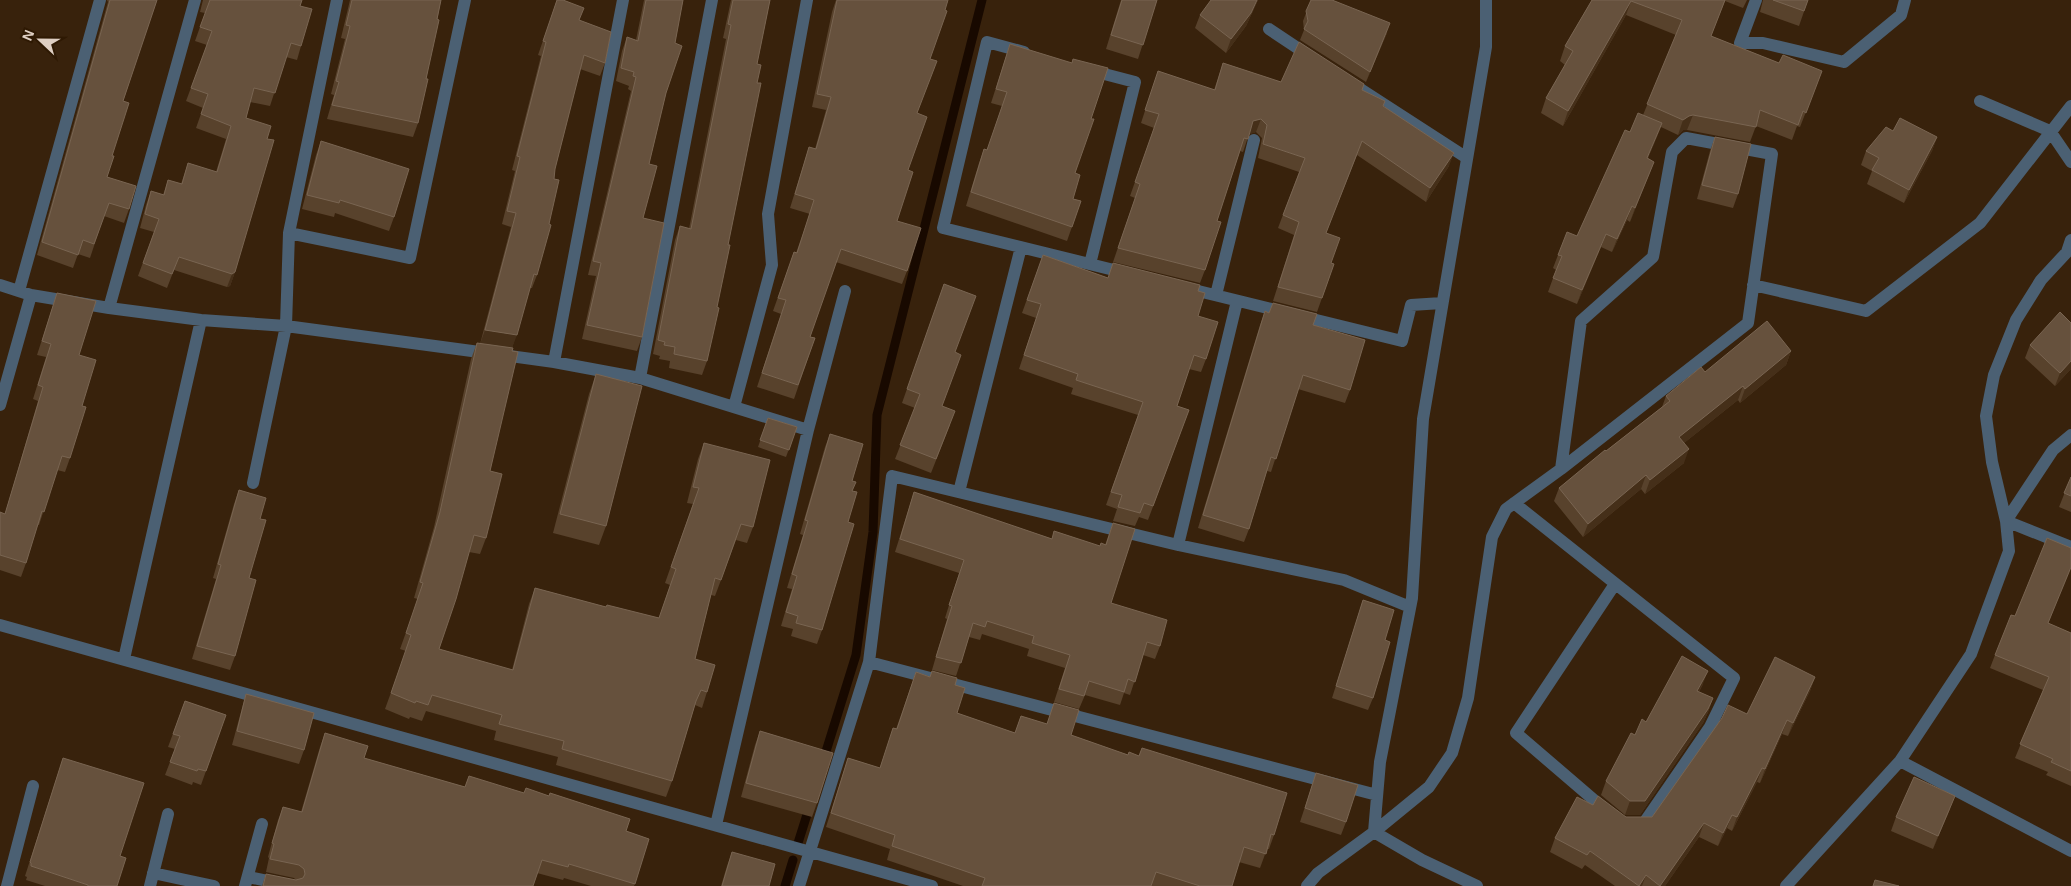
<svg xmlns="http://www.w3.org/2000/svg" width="2071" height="886" viewBox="0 0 2071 886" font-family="Helvetica,sans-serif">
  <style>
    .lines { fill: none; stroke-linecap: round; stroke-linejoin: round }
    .stream { stroke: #180900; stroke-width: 9 }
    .minor { stroke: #4b6073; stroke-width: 12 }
    .wall { fill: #58422c }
    .shaded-wall { fill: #452f19 }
    .building { fill: #66513d; stroke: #796552 }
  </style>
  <rect width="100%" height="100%" fill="#38220c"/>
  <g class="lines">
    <!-- stream -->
    <path class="stream" d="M823 761 856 655 873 532 877 415 982 0
      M798 843 810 805
      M785 886 793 860"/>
    <!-- minor -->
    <path class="minor" d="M337 0 289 233 410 258 465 0
      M1756 0 1740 43H1763L1844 62 1901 15 1905 0
      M1269 29 1311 57
      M1024 52 987 42 943 228 1126 273
      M1089 70 1135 82 1090 264
      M1348 81 1467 158
      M1980 101 2050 131 2071 162
      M0 285 31 295 109 308 201 320 286 326 554 362 640 378 808 430
      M1753 285 1866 311 1980 223 2071 106
      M1186 288 1402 341 1411 305 1442 303
      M19 291 100 0
      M1216 295 1254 140
      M109 308 195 0
      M554 362 623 0
      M640 378 712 0
      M0 405 31 295
      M734 407 772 265 768 214 807 0
      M253 483 286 326 289 233
      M959 492 1021 247
      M1514 503 1734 678 1710 727 1644 823H1636
      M2006 521 2053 450 2071 435
      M2006 521 2071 547
      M1178 545 1237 301
      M0 625 932 886
      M124 659 201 320
      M869 662 1377 795
      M1900 761 2071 851
      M1608 812 1516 733 1615 584
      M716 825 808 430 845 291
      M1374 832 1380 762 1412 598 1423 419 1486 47V0
      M1374 832 1422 860 1477 886
      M153 873 214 886
      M248 877 292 886
      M7 886 33 786
      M150 886 168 814
      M245 886 262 824
      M799 886 869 662 892 476 1178 545 1344 580 1410 607
      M1307 886 1318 873 1374 832 1429 787 1452 753 1468 698 1492 537 1506 509 1561 469 1748 323 1772 154 1686 138 1672 152 1653 257 1581 321 1561 469
      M1786 886 1900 761 1971 654 2009 551 2006 521 1992 462 1986 416 1994 375 2016 320 2041 280 2067 252 2071 240"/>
  </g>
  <!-- wall -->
  <path class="wall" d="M107 0H157L123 101 107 177 129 209 124 223 104 216 90 258 78 254 73 268 37 255 108 2Z
    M203 0H302L300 6 301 46 297 60 286 57 270 106 250 102 246 118 267 139 235 272 230 286 227 287 174 270 167 288 138 276 154 232 140 228 146 205 151 191 163 195 168 180 181 184 188 163 216 172 226 139 196 128 203 108 186 101 207 45 195 41 205 13 200 12Z
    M350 0H441L418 123 413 137 327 119 334 95 331 94 345 39 341 38Z
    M557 0 579 20 605 63 600 76 580 69 555 169 537 275 532 288H530L512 348 490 471 486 538 480 554 469 552 439 649 512 670 529 604 535 588 606 607 659 618 670 585 665 583 693 504 687 503 698 459 704 443 753 527 747 543 736 540 715 596 711 595 695 659 707 692 702 708 695 705 672 781 666 797 556 765 558 757 494 740 496 731 426 711 422 721 410 717 409 719 385 709 406 651 400 649 418 599 414 598 434 527 471 359 477 343 480 344 511 227 502 224 515 171 512 170 541 56 538 55Z
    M644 0H683L675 43 666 93 649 164 643 218 642 337 637 351 582 339 596 276 588 275 631 91 628 89 629 86 616 81 622 51 627 37 636 40Z
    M731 0H770L757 64 728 245 707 361 702 375 669 368 670 361 659 359 660 356 653 354 675 240 680 226 689 229 726 39 723 38Z
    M836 0 930 59 917 113 908 170 897 221 907 271 902 284 836 262 810 337 815 338 794 399 757 387 781 314 773 311 794 252 796 253 810 214 790 208 809 147 815 149 826 110 812 107 832 12Z
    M1121 0H1157L1138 59 1106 49Z
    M1211 0H1258L1246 26 1226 53 1195 28 1200 15Z
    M1311 0 1387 33 1366 82 1300 40 1304 30 1303 21Z
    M1592 0H1747L1743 8 1725 1 1711 36 1779 63 1822 71 1800 127 1797 126 1792 140 1756 126 1750 142 1687 130H1683L1678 135 1661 127 1648 158 1654 162 1630 222 1627 220 1612 252 1601 247 1577 304 1548 292 1556 270 1553 268 1558 255 1577 236 1630 132 1643 115 1676 35 1626 15 1563 126 1541 113 1546 98 1565 65 1560 61 1565 46Z
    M1763 0H1808L1799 26 1760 12Z
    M1010 44 1091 119 1075 173 1073 199 1081 201 1067 241 966 206 979 163 984 149 987 150 1002 106 991 103Z
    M1223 63 1281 82 1362 91 1384 106 1449 166 1426 202 1357 155 1326 233 1331 263 1334 264 1317 312 1273 301 1294 235 1278 228 1299 172 1258 158 1262 138 1256 132 1249 134 1243 152 1240 151 1217 221 1205 270 1200 283 1113 262 1135 198 1130 196 1154 128 1141 123 1158 71 1214 90Z
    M1893 131 1937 137 1932 151 1904 203 1867 184 1872 171 1861 165 1866 151Z
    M1715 137 1738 194 1733 208 1697 199 1710 151Z
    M321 141 394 217 389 231 335 213 334 217 302 209 316 155Z
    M1043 255 1108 278 1198 291V316L1206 359 1201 372 1189 369 1177 406 1189 410 1148 520 1139 517 1135 526 1113 521 1117 509 1106 505 1138 415 1071 394 1073 388 1019 369 1036 318 1022 313Z
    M944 284 955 352 942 406 950 425 931 473 895 459 915 408 902 403Z
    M57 293 79 355 82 406 70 458 65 472 57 470 39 525H37L26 563 21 577 0 570V512L5 514 38 401 33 399 46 357 37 355Z
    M1273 303 1313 325 1350 390 1345 403 1298 389 1271 472 1267 471 1249 529 1244 542 1198 528 1260 325 1265 311 1269 313Z
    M2030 345 2071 369 2055 386 2025 358Z
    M1791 351 1786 365 1740 403 1738 400 1684 443V463L1645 494 1641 489 1583 537 1554 501 1559 488 1662 407 1666 396 1705 372Z
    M596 374 606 526 599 545 553 533 589 394Z
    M768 418 797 427 786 457 758 447Z
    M830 434 852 481V491L848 522 822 630 817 644 791 636 793 629 781 626 792 589 787 588 803 535 800 534 825 447Z
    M2071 477V512L2059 507Z
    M239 490 260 519 235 656 230 670 192 659 216 579 213 578 234 504Z
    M914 492 1052 539 1100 546 1105 545 1113 523 1111 603 1160 646 1155 659 1143 655 1130 695 1124 693 1120 705 1085 695 1079 709 1054 702 1065 668 1027 656 1029 649 982 634 980 640 969 637 956 676 932 670 947 619 945 618 959 573 895 552Z
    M1363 600 1385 640 1373 698 1368 710 1332 698Z
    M2048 623 2071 633V786L2046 775 2048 772 2015 758 2043 690 1990 668 1995 655Z
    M916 672 955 685 957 713 1015 733 1021 716 1071 735 1128 755 1139 756 1142 748 1274 835 1269 849H1267L1260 868 1239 862 1232 886H963L887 860 890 849 826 827 848 758 880 768 893 728 896 729Z
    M1815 677 1810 691 1788 736 1782 734 1760 783 1757 782 1732 831 1727 828 1718 846 1699 837 1665 886H1615L1585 865 1582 869 1550 852 1555 838 1593 805 1626 817H1652L1747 714Z
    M1703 684 1699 692 1713 698 1708 712 1703 723 1640 815H1625L1601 795 1606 781 1635 735 1646 722Z
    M246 694 304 750 299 764 232 745 242 708Z
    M185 701 226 715 201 785 193 782 192 785 165 775 175 749 168 747Z
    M760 731 817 803 812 817 741 797 755 745Z
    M325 733 364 758 465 787 469 776 626 831 649 839 634 886H591L564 878 563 880 537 873 533 886H262L266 874 296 880 294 878 266 872 269 858 268 857 278 820 283 807 301 812 320 747Z
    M63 758 120 856 117 886H45L26 880 27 877 25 876Z
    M1316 773 1346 822 1341 835 1300 822Z
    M1950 809 1933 849 1891 831 1896 817Z
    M732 852 769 886H721L727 866Z"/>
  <!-- shaded-wall -->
  <path class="shaded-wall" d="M1257 0H1258L1246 26 1226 53 1231 39Z
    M1631 1 1626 15 1563 126 1568 111Z
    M1390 23 1387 33 1366 82 1370 72Z
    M1693 115 1687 130H1683L1678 135 1683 120 1689 116Z
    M1261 119 1256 132 1248 135 1253 121Z
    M1662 123 1657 137 1642 172 1647 158Z
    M1937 137 1932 151 1904 203 1909 190Z
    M1454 153 1449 166 1426 202 1430 188Z
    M1654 162 1649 175 1630 222 1635 208Z
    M1632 206 1627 220 1612 252 1617 239Z
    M1606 234 1601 247 1577 304 1582 290Z
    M235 272 230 286 227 287 232 274Z
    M485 330 517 335 512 348 480 344Z
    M1791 351 1786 365 1740 403 1745 389Z
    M2071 361V369L2055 386 2060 373Z
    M1743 386 1738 400 1674 451 1679 437Z
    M1689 449 1684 463 1645 494 1650 480Z
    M1646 475 1641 489 1583 537 1588 524Z
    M2071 567V569L2043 636 2048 623Z
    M1708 671 1703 684 1692 704 1697 691Z
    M1815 677 1810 691 1788 736 1793 723Z
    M1713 698 1708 712 1703 723 1640 815H1625L1630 801Z
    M1787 720 1782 734 1760 783 1765 769Z
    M1762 768 1757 782 1732 831 1737 817Z
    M1955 796 1950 809 1933 849 1938 836Z
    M1732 815 1727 828 1718 846 1723 833Z
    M1704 823 1699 837 1665 886H1660Z
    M1646 875 1642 886H1639Z"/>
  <!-- building -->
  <path class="building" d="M110 0H157L123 101 129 103 112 156H114L107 177 136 186 129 209 109 203 94 244 83 240 78 255 42 242Z
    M210 0H302L300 6 312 9 301 46 291 43 275 93 254 88 246 118 271 126 267 139 274 140 235 272 232 274 179 257 172 274 143 263 159 219 145 214 151 191 164 195 168 180 182 184 188 163 217 172 231 126 201 114 208 94 191 88 212 31 200 27Z
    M352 0H441L437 19 439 20 426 79H428L418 123 332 105 339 82 336 81 350 26 346 25Z
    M557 0H563L584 8 579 20 611 32 605 63 584 55 555 169 554 179 559 180 549 224 551 225 537 275 534 274 517 335 485 330 516 213 507 211 520 157 517 156 546 42 543 41Z
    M646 0H683L675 43 682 46 666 93 649 164 657 166 643 218 664 223 642 337 587 325 601 263 593 261 636 77 633 76 634 72 621 68 627 37 638 41Z
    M733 0H770L757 64 761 65 757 83H761L728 245H730L717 307 719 308 707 361 674 354 675 347 664 345 665 342 658 340 680 226 691 229 731 25 728 24Z
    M837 0H948L945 10 947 11 930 59 937 61 917 113 927 117 908 170 913 172 897 221 921 228 907 271 841 249 810 337 815 338 798 385 762 373 786 300 778 298 794 252 797 253 814 200 795 194 809 147 816 149 831 97 817 94Z
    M1122 0H1157L1143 45 1111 35Z
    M1211 0H1257L1251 13 1231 39 1200 15Z
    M1311 0H1332L1390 23 1370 72 1304 29 1308 21 1306 11Z
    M1592 0H1725L1711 36 1779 63 1783 55 1822 71 1806 113 1803 111 1798 125 1760 110 1756 127 1693 115 1689 116 1683 120 1647 104 1682 20 1631 1 1568 111 1546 98 1573 51 1565 46Z
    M1773 0H1808L1804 11Z
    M1299 42 1364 84 1362 90 1385 101 1383 106 1454 153 1430 188 1362 141 1326 233 1340 238 1331 263 1334 264 1322 298 1278 287 1299 222 1283 215 1305 158 1263 144 1267 125 1261 119 1253 121 1248 139 1244 138 1217 221 1221 222 1205 270 1118 248 1140 184 1135 182 1159 114 1145 110 1158 71 1215 90 1223 63 1281 82Z
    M1010 44 1072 63 1073 59 1108 68 1091 119H1094L1075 173 1080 175 1073 199 1081 201 1072 227 971 192 984 149 987 150 1007 92 996 89Z
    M1638 113 1662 123 1647 158 1654 162 1635 208 1632 206 1617 239 1606 234 1582 290 1553 278 1562 256 1558 255 1567 232 1577 236 1625 130 1630 132Z
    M1900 118 1937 137 1909 190 1872 170 1879 158 1866 151 1886 127 1893 131Z
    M1715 137 1751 144 1738 194 1702 185Z
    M321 141 409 169 394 217 340 200 339 203 307 195Z
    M1043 255 1108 278 1113 263 1200 285 1198 291 1205 293 1198 316 1218 322 1206 359 1194 355 1177 406 1189 410 1153 506 1144 503 1140 513 1118 507 1122 495 1111 492 1143 402 1076 380 1078 374 1024 355 1041 304 1027 300Z
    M944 284 976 296 955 352 961 355 942 406 955 411 936 459 900 445 920 394 907 389Z
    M57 293 96 301 79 355 96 360 82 406 86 407 70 458 62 456 44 512 42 511 26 563 0 555V512L5 514 43 387 38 385 51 344 42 341Z
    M1273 303 1317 314 1313 325 1365 340 1350 390 1303 375 1276 459 1271 457 1249 529 1203 515 1265 311 1269 313Z
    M2060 312 2071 323V361L2060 373 2030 345Z
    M1767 321 1791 351 1745 389 1743 386 1679 437 1689 449 1650 480 1646 475 1588 524 1559 488 1605 450 1606 451 1670 401 1666 396 1701 367 1705 372Z
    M477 343 513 348 512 351 518 352 490 471 502 474 486 538 474 535 456 599 439 649 513 670 535 588 606 607 607 605 659 618 676 569 671 567 699 488 693 487 704 443 770 460 753 527 741 524 721 580 715 578 695 659 715 665 707 692 701 690 696 701 672 781 562 749 564 741 499 724 502 715 432 695 428 705 416 701 415 703 391 693 411 635 406 633 423 583 420 582 440 512Z
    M596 374 642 386 606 526 560 514Z
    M768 418 797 427 789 450 760 440Z
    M830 434 863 444 852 481 856 482 852 491 857 492 848 522 854 524 822 630 796 623 798 616 786 612 797 576 792 574 808 521 805 520Z
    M2071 477V496L2064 493Z
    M239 490 266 498 260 519 266 520 249 578 256 580 235 656 197 646 221 565 218 564Z
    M914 492 1052 539 1054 531 1100 546 1101 543 1106 545 1113 523 1135 529 1111 603 1167 620 1160 646 1147 642 1135 682 1128 679 1124 692 1089 681 1084 696 1059 689 1070 655 1032 643 1034 636 987 621 985 627 973 623 961 663 936 657 952 606 949 605 964 560 900 539Z
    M2047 538 2071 548V567L2048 623 2071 633V771L2051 762 2053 759 2020 744 2049 677 1995 655 2011 615 2015 616Z
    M1363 600 1394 610 1385 640 1390 642 1373 698 1336 686Z
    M1682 656 1708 671 1697 691 1713 698 1708 709 1645 801H1630L1606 781 1631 733 1635 735 1642 719 1646 722Z
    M1775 657 1815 677 1793 723 1787 720 1765 769 1762 768 1737 817 1732 815 1723 833 1704 823 1660 886 1646 875 1639 886 1590 851 1587 855 1555 838 1577 797 1593 805 1598 796 1626 817H1652L1722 718 1728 705 1747 714Z
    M932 671 957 678 955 685 965 688 957 713 1015 733 1021 716 1047 724 1054 703 1079 710 1071 735 1128 755 1129 752 1139 756 1142 748 1287 793 1274 835 1271 834 1266 854 1244 847 1232 886H1200L1156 872 1151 886H982L985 878 892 846 895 835 831 813 848 758 880 768 893 728 897 729 916 672 930 677Z
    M246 694 314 713 304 750 237 731Z
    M185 701 226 715 206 771 198 769 197 771 170 762 180 736 173 734Z
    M760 731 833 753 817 803 746 783Z
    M325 733 368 746 364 758 465 787 469 776 524 793 526 788 549 796 550 793 630 819 626 831 649 839 635 884 569 864 568 867 542 860 533 886H263L266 874 296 880 303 878 305 874 304 869 299 865 270 859 274 844 272 843 283 807 302 812Z
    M63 758 144 783 120 856 126 858 117 886H88V885L31 866V863L30 862Z
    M1316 773 1358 785 1346 822 1305 808Z
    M1914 777 1955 796 1938 836 1896 817Z
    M732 852 775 864 769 886H722Z
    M1875 880 1899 886H1873Z"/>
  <!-- north arrow -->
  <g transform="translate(40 40) rotate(292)" stroke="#2e1903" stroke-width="4" paint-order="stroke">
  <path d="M0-4L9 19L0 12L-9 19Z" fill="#decfc3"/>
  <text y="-8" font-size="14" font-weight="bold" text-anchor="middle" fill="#decfc3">N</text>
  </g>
</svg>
